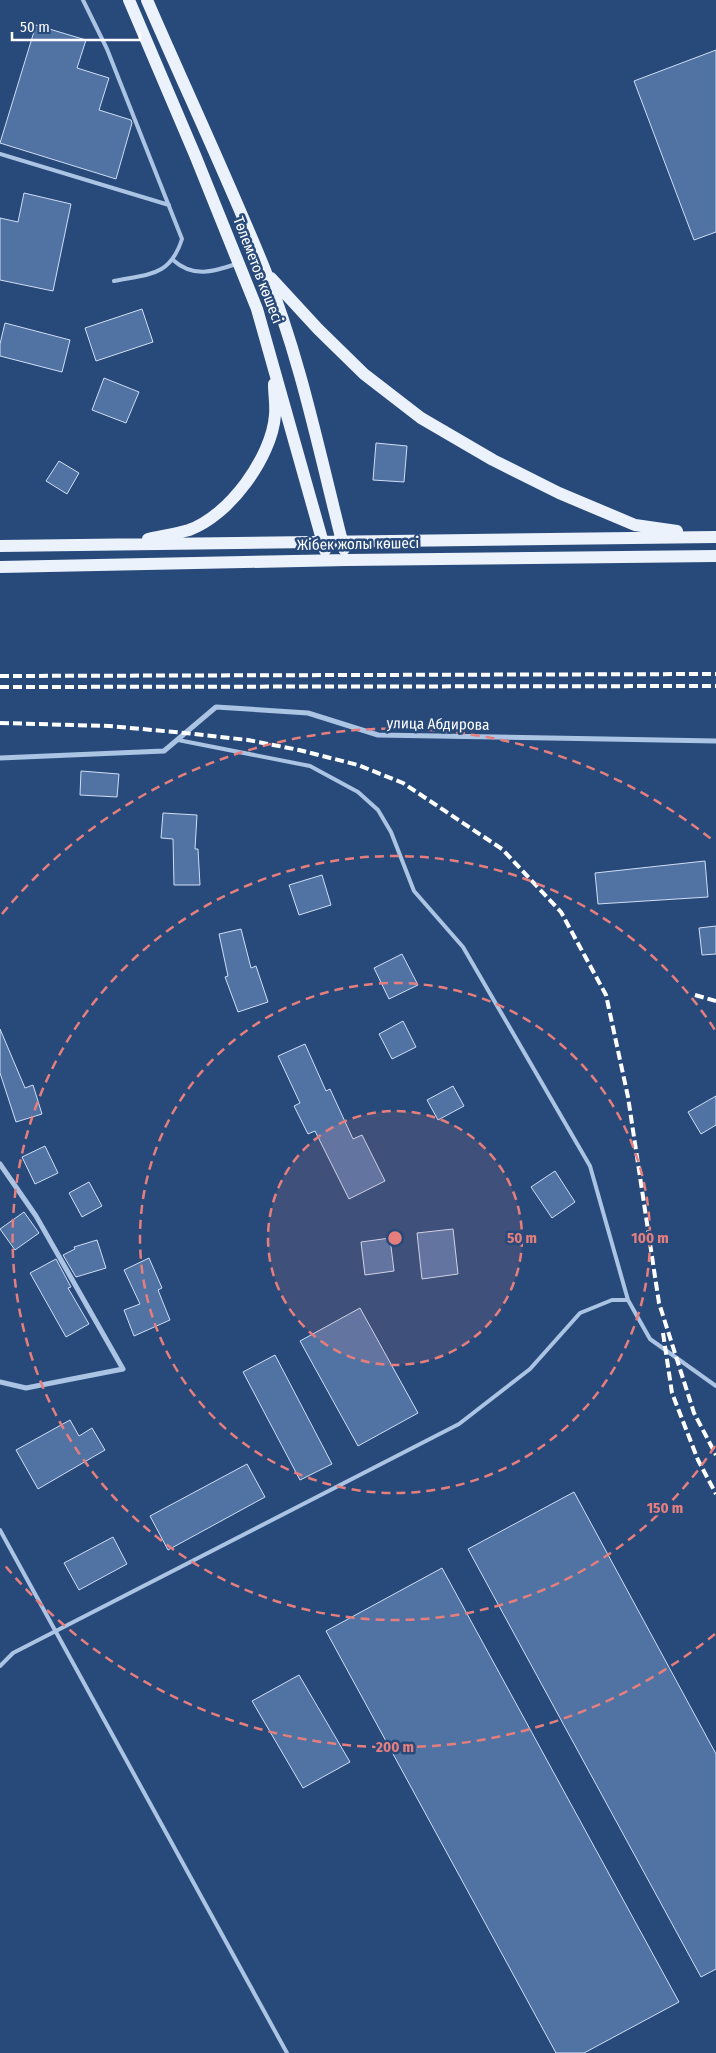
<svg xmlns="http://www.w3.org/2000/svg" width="716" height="2053" viewBox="0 0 716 2053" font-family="'Fira Sans Condensed',sans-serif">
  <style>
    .building { fill: #5073a4; stroke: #cfdef3 }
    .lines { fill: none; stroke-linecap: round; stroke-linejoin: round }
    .lane { stroke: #acc4e4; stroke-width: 4 }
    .street { stroke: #acc4e4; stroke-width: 5 }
    .primary { stroke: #ecf2fc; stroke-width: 12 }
    .rail { stroke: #fff; stroke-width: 4; stroke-dasharray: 9 4; stroke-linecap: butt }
    .ring { fill: none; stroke: #e67e7e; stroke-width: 2.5; stroke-dasharray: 9 6 }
    .labels { text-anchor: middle; stroke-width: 5; stroke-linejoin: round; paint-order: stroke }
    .street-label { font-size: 15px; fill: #fff; stroke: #284a7b }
    .centre { fill: #e67e7e; stroke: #284a7b; stroke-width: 2.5 }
    .ring-label { font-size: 15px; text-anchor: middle; font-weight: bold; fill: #e67e7e; stroke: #284a7b; stroke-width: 5; stroke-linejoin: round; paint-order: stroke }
  </style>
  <rect width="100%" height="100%" fill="#284a7b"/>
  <!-- building -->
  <path class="building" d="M36 25 86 40 77 68 109 78 99 110 131 120 132 123 116 179 0 143Z
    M716 50V232L694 240 634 81Z
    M24 193 71 204 53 291 0 280V218L18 222Z
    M142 309 153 342 96 361 85 328Z
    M5 323 70 340 62 372 0 356V344Z
    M104 378 139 392 126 423 92 410Z
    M376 443 407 446 404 482 373 480Z
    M59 461 79 473 67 494 46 481Z
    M81 771 119 774 117 797 80 795Z
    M163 813 197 815 195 849H198L200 885H174L173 839 161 838Z
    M705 861 708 897 598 904 595 873Z
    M322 875 331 905 299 915 289 885Z
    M716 926V954L702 955 699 928Z
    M241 929 251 968 256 966 268 1002 238 1012 225 977 228 976 219 934Z
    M402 954 418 985 389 999 374 968Z
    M403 1021 416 1047 392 1059 379 1034Z
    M0 1029 25 1088 33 1085 42 1114 16 1122 0 1073Z
    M305 1044 326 1091 330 1089 353 1139 362 1135 385 1181 349 1199 315 1131 308 1134 294 1106 300 1103 278 1056Z
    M453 1086 464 1106 438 1120 427 1100Z
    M716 1096V1125L701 1134 688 1112Z
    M45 1146 58 1173 35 1184 22 1157Z
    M555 1171 575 1202 552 1218 531 1187Z
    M89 1182 102 1206 82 1217 69 1193Z
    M24 1212 39 1233 15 1250 0 1229Z
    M453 1229 458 1274 422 1279 417 1233Z
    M390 1238 394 1271 365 1275 361 1242Z
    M97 1240 106 1268 76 1277 63 1255 75 1249 74 1247Z
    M149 1258 162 1288 158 1290 170 1320 134 1336 124 1310 140 1304 124 1270Z
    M56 1259 71 1287 68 1288 89 1324 66 1337 30 1273Z
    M360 1308 418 1413 358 1446 300 1341Z
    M275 1355 332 1464 300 1480 243 1372Z
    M70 1420 79 1436 92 1428 105 1450 38 1489 16 1450Z
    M247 1464 265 1497 168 1550 150 1516Z
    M574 1492 716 1754V1969L701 1977 468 1549Z
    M113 1537 127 1564 79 1590 64 1563Z
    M442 1568 679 2002 584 2053H556L326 1631Z
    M299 1675 350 1762 303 1788 252 1701Z"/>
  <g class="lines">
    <!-- lane -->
    <path class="lane" d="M83 0 107 49 182 239C170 277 148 274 114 281
      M0 154 169 205
      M173 260C193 278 213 272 236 264
      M178 740 310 766 358 792 378 810 391 832 414 891 463 947 590 1166 628 1300 650 1339 716 1386
      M0 1530 287 2053
      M0 1666 13 1653 459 1424 530 1369 580 1313 612 1300H628"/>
    <!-- street -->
    <path class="street" d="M0 758 164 751 216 707 308 713 378 735 716 741
      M0 1164 36 1216 123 1369 26 1388 0 1382"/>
    <!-- primary -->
    <path class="primary" d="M129 0 195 155 257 309 325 550
      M147 0C186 90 228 179 265 270 301 360 320 456 344 549
      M271 278 318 329 364 374 421 418 493 460 559 493 635 525 677 531
      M148 539C161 536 175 534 189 530 229 516 272 457 275 415 276 405 274 394 274 384
      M0 546 716 537
      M0 567 347 560 716 556"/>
    <!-- rail -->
    <path class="rail" d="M0 676 716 674
      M0 687 716 686
      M0 723 109 726 185 733 248 740 299 750 358 765 403 783 502 849 561 912 606 995 628 1097 659 1303 694 1413 716 1455
      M695 995 716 1001
      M663 1333 672 1393 698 1460 716 1494"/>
  </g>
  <!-- distance rings -->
  <circle cx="395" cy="1238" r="127" fill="#e67e7e" fill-opacity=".12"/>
  <g class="ring">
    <circle cx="395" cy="1238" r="127"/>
    <circle cx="395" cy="1238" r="255"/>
    <path d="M715 1446A382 382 0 1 1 715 1030"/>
    <path d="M715 1634A509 509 0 0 1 2 1562M2 914A509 509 0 0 1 715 842"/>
  </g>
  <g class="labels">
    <!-- street labels -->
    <g class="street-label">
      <text transform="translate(258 270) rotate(69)" y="5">Төлеметов көшесі</text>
      <text transform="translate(358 544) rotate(-1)" y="5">Жібек жолы көшесі</text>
      <text transform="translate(438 724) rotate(1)" y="5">улица Абдирова</text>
    </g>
  </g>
  <circle cx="395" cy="1238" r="8" class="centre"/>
  <g class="ring-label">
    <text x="522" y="1243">50 m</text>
    <text x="650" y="1243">100 m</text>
    <text x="665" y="1513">150 m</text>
    <text x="395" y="1752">200 m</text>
  </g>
  <!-- scale -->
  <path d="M12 32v8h128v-8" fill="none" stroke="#ffffff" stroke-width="2.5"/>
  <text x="20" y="32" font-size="15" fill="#ffffff" stroke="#284a7b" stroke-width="4" paint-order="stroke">50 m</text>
</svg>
